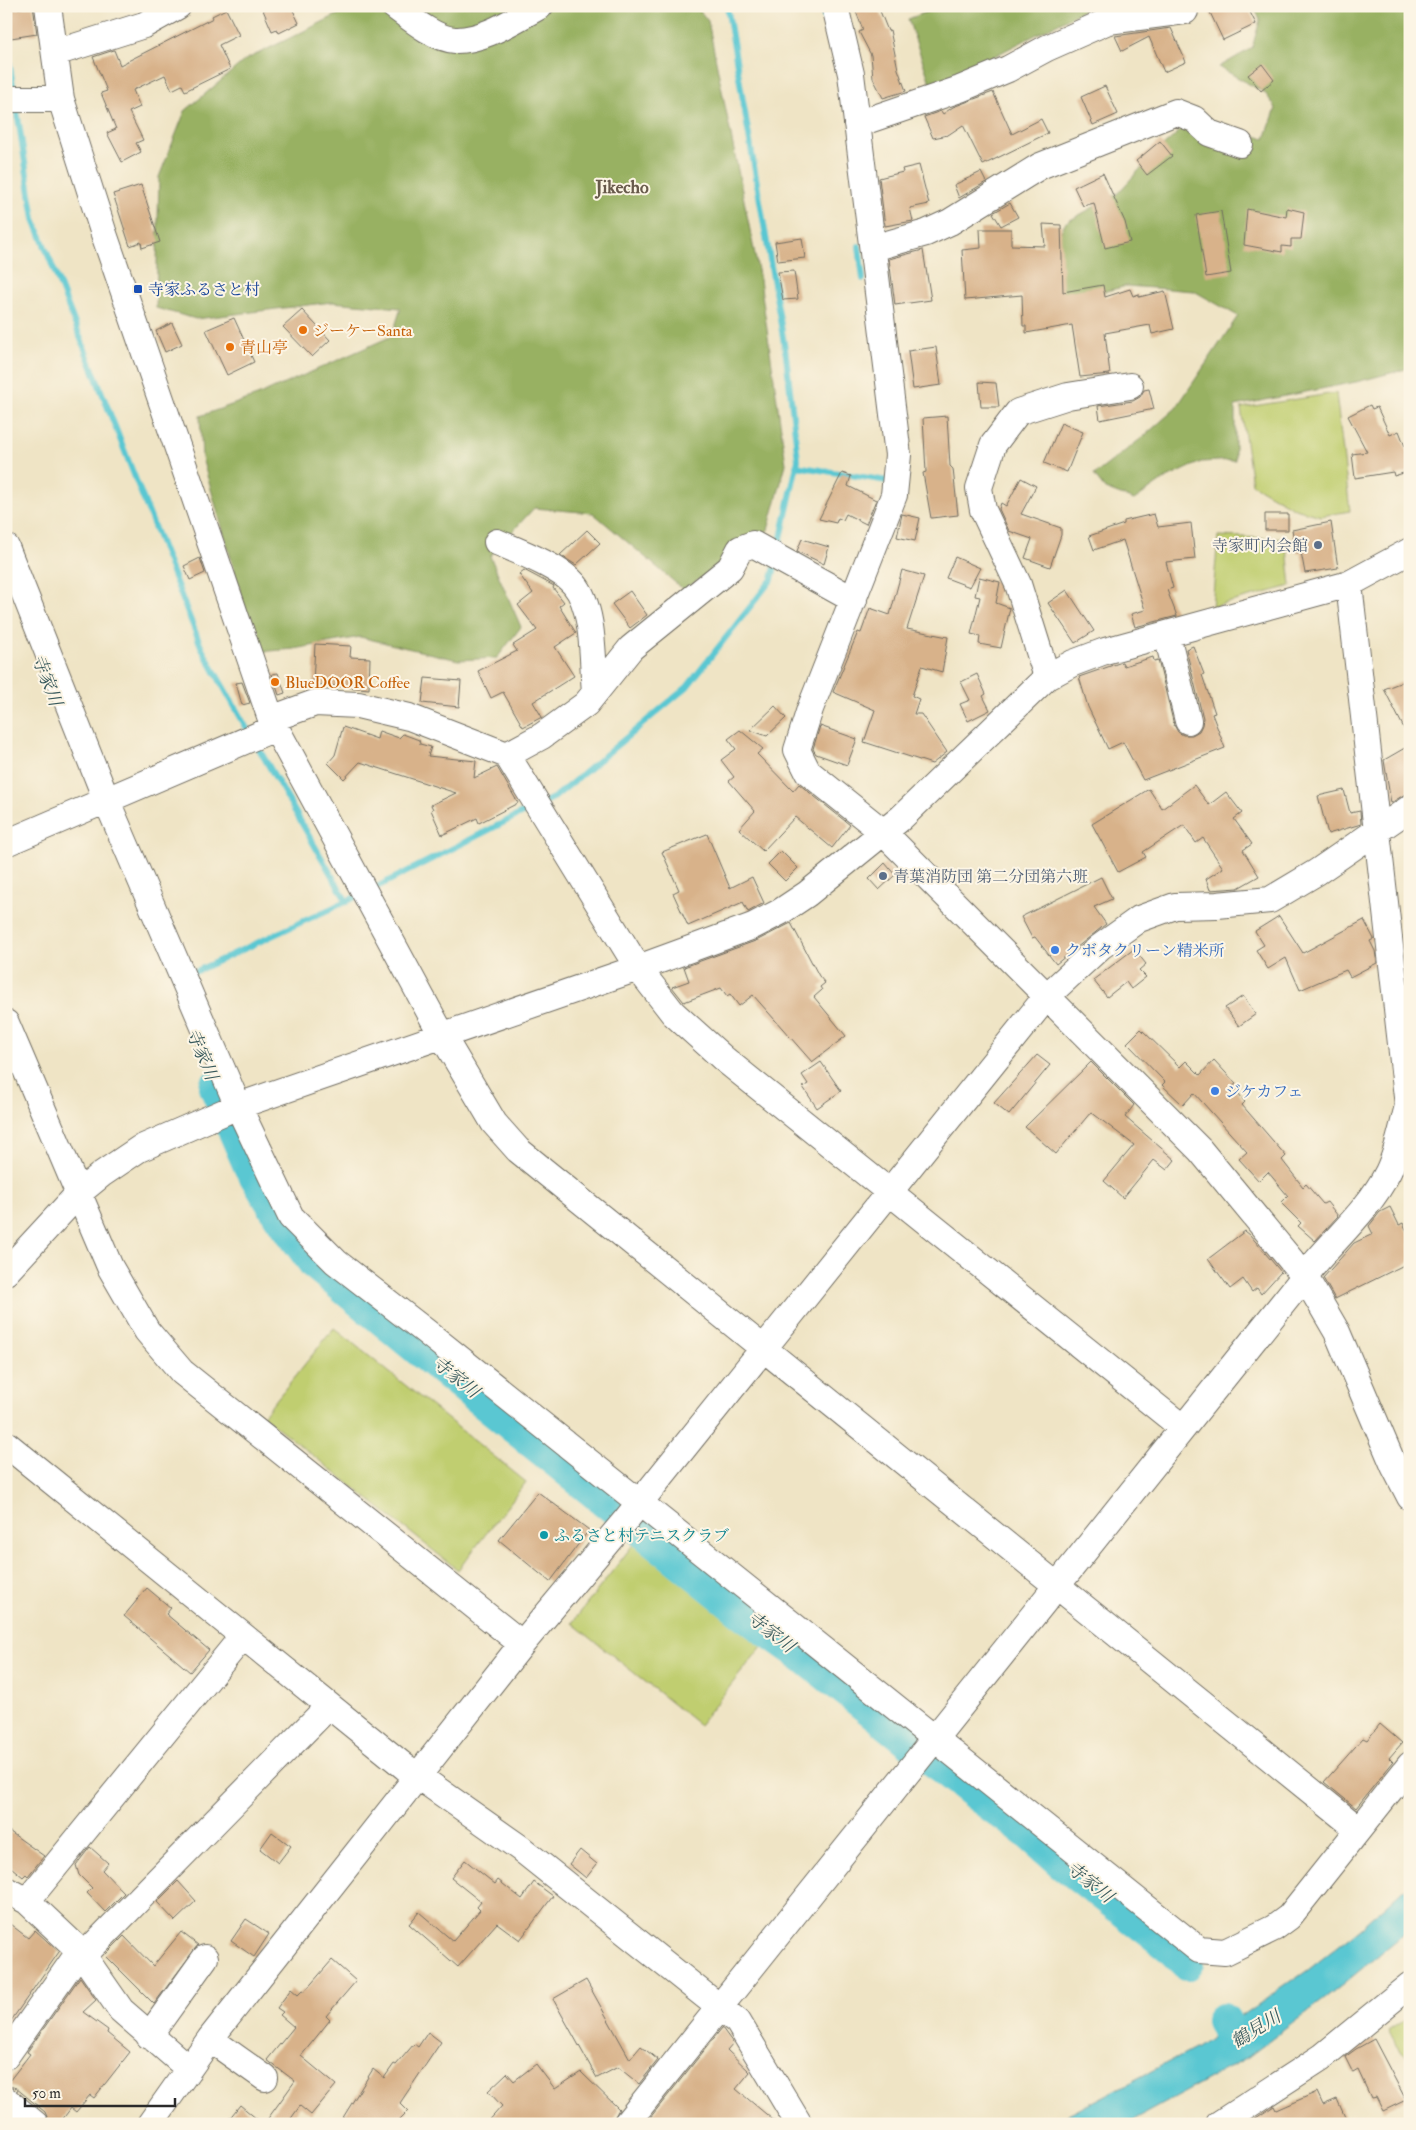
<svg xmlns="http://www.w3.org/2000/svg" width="1416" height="2130" viewBox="0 0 1416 2130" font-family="'IM FELL Double Pica','Noto Serif JP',serif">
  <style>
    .green { fill: #c0ce70; stroke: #767c4e }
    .forest { fill: #98b162; stroke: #626e46 }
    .water { fill: #5ac7d2; stroke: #42797e }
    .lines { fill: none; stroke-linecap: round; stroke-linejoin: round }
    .stream { stroke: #5ac7d2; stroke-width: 6 }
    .river { stroke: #5ac7d2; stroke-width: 36 }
    .building { fill: #d8b28a }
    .minor-casing { stroke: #706c61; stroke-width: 28 }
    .minor { stroke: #fff; stroke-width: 26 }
    .transit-dot { fill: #1a4fb4; stroke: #fcf5e5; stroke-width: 2 }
    .food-dot { fill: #e8710a; stroke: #fcf5e5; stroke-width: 2 }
    .service-dot { fill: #5c6f8a; stroke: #fcf5e5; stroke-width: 2 }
    .shop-dot { fill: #3f7fe0; stroke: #fcf5e5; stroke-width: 2 }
    .culture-dot { fill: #0f9aa8; stroke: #fcf5e5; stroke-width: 2 }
    .labels { text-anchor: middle; stroke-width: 4; stroke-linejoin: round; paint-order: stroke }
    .transit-label { font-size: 16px; fill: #164399; stroke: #fcf5e5; text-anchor: start }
    .food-label { font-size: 16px; fill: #c56008; stroke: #fcf5e5; text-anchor: start }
    .service-label { font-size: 16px; fill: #4e5e75; stroke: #fcf5e5; text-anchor: end }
    .shop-label { font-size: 16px; fill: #366cbe; stroke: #fcf5e5; text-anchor: start }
    .culture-label { font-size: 16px; fill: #0d838f; stroke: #fcf5e5; text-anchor: start }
    .neighbourhood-label { font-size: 18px; font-weight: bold; fill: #685a4c; stroke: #fcf5e5 }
    .water-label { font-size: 18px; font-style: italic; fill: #395a5d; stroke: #fcf5e5 }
  </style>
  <rect width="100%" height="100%" fill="#fcf5e5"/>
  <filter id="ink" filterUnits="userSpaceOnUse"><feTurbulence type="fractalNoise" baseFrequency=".02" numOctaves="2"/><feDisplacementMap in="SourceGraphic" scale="10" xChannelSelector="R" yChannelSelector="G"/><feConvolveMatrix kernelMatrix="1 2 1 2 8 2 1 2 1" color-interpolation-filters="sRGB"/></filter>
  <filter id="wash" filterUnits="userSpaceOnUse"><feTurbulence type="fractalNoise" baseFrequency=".0096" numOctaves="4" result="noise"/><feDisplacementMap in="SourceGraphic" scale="20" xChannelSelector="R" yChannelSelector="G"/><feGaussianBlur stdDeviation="1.12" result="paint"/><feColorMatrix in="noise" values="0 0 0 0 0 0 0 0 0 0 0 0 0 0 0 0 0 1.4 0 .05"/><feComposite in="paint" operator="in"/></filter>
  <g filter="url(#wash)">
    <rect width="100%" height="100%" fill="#efe4c5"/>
    <!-- green -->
    <path class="green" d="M1336 393 1350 511 1321 516 1295 509 1252 484 1241 408Z
      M1218 536 1286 539 1291 586 1212 607Z
      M334 1328 526 1482 458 1570 263 1416Z
      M635 1542 763 1645 699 1725 572 1623Z
      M1410 2016V2063L1388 2031Z"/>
    <!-- forest -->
    <path class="forest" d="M355 6H696L708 21 760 280 786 464 768 530 684 590 593 513 534 508 490 556 521 627 497 658 458 660 360 637 294 649 258 652 202 458 200 416 257 396 392 336 401 308 332 302 196 319 156 308 159 177 185 111 245 60Z
      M943 6H1092L932 88 908 19Z
      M1254 6H1410V368L1356 382 1235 406V460L1201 462 1163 480 1134 500 1105 489 1094 475 1143 437 1176 408 1238 316 1194 291 1127 286 1056 303 1047 261 1065 223 1117 194 1152 156 1182 129 1227 127 1265 139 1276 108 1265 93 1219 67 1252 48 1260 20Z"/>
    <!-- water -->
    <path class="water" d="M1410 1883V1929L1330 1995 1248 2057 1126 2124H1051L1197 2047 1308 1970 1361 1928Z"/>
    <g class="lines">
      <!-- stream -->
      <path class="stream" d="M727 6 786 355 798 460 778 552
        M821 6 825 19
        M6 42 14 92
        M16 105 34 219 202 649 250 734
        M859 246 863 279
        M796 466 887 481V480
        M255 742 347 902
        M543 803 555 797 687 687 772 579 776 562
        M371 890 534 807
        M188 975 360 895"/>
      <!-- river -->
      <path class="river" d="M217 1087 251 1166 280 1214 316 1263 443 1368 756 1621 803 1654 970 1788 1028 1831 1062 1861 1170 1945 1187 1962
        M1223 2021 1236 2042"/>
    </g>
    <g id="blocks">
      <!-- building -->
      <path class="building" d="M33 6 37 34 11 38 6 10Z
        M272 6H291L299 23 279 33 277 29 272 31 263 10Z
        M854 6H878L888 31 890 30 898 69 906 91 883 98 873 78 871 55 859 32 863 30Z
        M1207 6H1247L1256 24 1223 40Z
        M226 9 239 35 219 45 230 69 185 91 182 85 172 90 165 75 133 90 140 107 129 112 143 140 136 143 141 152 122 162 107 133 116 129 101 93 107 91 93 57 114 50 120 65 213 18 212 16Z
        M1171 28 1186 62 1164 72 1149 37 1122 51 1115 36Z
        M1262 64 1274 80 1261 91 1248 75Z
        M1105 86 1118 114 1093 125 1081 97Z
        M993 92 1012 134 1041 119 1048 133 983 165 963 125 948 135 933 138 924 117 941 111 943 114 953 107Z
        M1160 141 1172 156 1147 175 1136 161Z
        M919 165 929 204 910 208 913 221 885 226 879 178 903 172 902 169Z
        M981 172 986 182 959 198 954 185Z
        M1103 173 1125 222 1130 242 1105 248 1094 203 1083 206 1074 187Z
        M141 185 160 242 142 248 141 242 130 246 113 194Z
        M1010 203 1018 217 1001 226 993 213Z
        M1287 208 1304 212 1301 239H1291V247L1282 246V252L1244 245 1247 209 1286 217Z
        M1221 211 1231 273 1206 277 1196 215Z
        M1043 224 1061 225 1063 292 1103 285 1105 297 1130 289 1133 296 1139 294V297L1165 291 1174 329 1152 334 1150 325 1105 333 1110 374 1080 377 1072 325 1026 333V326H1023L1022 295 965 300 962 250 981 248 980 229H1011V245L1045 246Z
        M802 238 805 258 778 261 775 242Z
        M923 250 931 300 895 305 889 259Z
        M794 271 798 299 783 300 778 272Z
        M302 310 330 340 312 357 283 327Z
        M234 318 254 362 227 375 206 330Z
        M172 323 182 344 165 352 156 331Z
        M936 347 941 385 913 389 908 351Z
        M979 382 996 383 999 407H981Z
        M1149 389 1154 409 1100 420 1098 406 1133 401 1140 397 1144 390Z
        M1370 405 1372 409 1377 407 1390 435 1399 431 1410 459V471L1394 476 1393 472 1355 478 1352 454 1367 452 1348 416Z
        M947 416 950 466 953 469 958 515 931 518 923 473 926 472 923 418Z
        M1061 423 1083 432 1067 472 1044 463Z
        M842 473 851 476 848 486 876 500 866 524 846 514 843 520 838 518 836 523 819 519Z
        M1021 478 1036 486 1021 514 1061 528V535L1050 567 1025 558 1032 539 1009 531 999 509 1001 503 1006 506Z
        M902 514 920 518 915 541 897 537Z
        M1154 514 1158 527 1191 523 1195 559 1166 562 1173 588 1167 590 1177 616 1135 627 1131 614 1145 610 1123 540 1094 550 1089 536 1124 524V521Z
        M1265 514H1288V530H1265Z
        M1331 522 1338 568 1305 573 1301 552 1297 553 1292 530Z
        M587 530 600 543 576 565 560 555Z
        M802 539 829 547 824 564 797 551Z
        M955 557 980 568 970 587 946 578Z
        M200 558 205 573 190 580 184 566Z
        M524 570 554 586 553 588 564 602 559 606 576 633 555 647 574 676 533 702 542 717 523 727 503 692 491 698 478 671 517 651 513 645 537 630 518 605 533 593 519 574Z
        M902 570 924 576 907 629 948 637 942 672 922 666 912 696 919 699 914 714H921L947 752 932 764 864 742 875 710 833 692 858 632 861 633 870 608 890 615Z
        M979 577 1000 582 996 603 1010 608 1001 648 979 644 980 636 971 634 980 597 975 596Z
        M1067 590 1094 631 1075 643 1048 603Z
        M630 591 647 615 630 628 612 604Z
        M315 644 351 646 350 657 370 658 369 689 313 684Z
        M1193 646 1204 674 1202 675 1215 713 1212 714 1225 748 1143 780 1123 742 1108 749 1088 707 1079 677 1122 662 1124 666 1153 657 1154 661 1158 660 1174 725 1178 732 1183 735H1192L1199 731 1202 725 1203 718 1186 649Z
        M278 673 285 693 279 695 272 674Z
        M977 674 986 694 983 696 990 710 968 721 960 704 970 700 961 682Z
        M425 678 461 681 459 707 422 703Z
        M1410 679V740L1384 689Z
        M242 682 250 703 242 705 236 683Z
        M775 706 786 718 767 736 750 730Z
        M820 726 857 739 847 765 816 754 813 749Z
        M343 727 377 739 379 731 399 738 403 734 419 740 420 744 431 747 428 756 476 761 474 778 497 767 518 803 479 823 477 818 442 835 431 810 433 809 431 805 456 793 360 762 344 779 328 763 335 755Z
        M740 730 763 749 757 754 793 791 799 784 850 825 832 848 795 817 763 851 739 829 755 811 729 781 734 777 721 760 736 749 728 739Z
        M1410 745V791L1391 803 1384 760Z
        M1194 785 1209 805 1226 792 1242 813 1234 819 1252 844 1243 850 1259 876 1238 888 1210 890 1206 879 1223 868 1203 838 1196 843 1184 825 1143 852 1146 857 1118 872 1092 824 1149 789 1162 809Z
        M1344 790 1350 813 1360 811 1361 824 1328 834 1318 796Z
        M707 834 730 888 752 877 764 903 748 912 743 902 688 926 673 893 679 890 662 852Z
        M781 851 798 868 785 881 768 864Z
        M885 863 895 875 879 890 869 879Z
        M1101 877 1112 899 1094 907 1106 924 1056 964 1035 937 1032 938 1021 917Z
        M1279 916 1303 953 1364 920 1374 939 1370 941 1375 951 1377 963 1350 977 1346 970 1300 990 1286 958 1268 969 1256 950 1264 945 1255 931Z
        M791 923 819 976 825 983 820 987 822 990 814 997 846 1036 812 1062 753 995 739 1006 730 994 727 996 721 988 684 1002 672 987 689 981 684 967 758 940Z
        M1134 949 1146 964 1139 970 1146 977 1131 989 1126 982 1107 997 1093 980Z
        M1243 996 1256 1014 1239 1026 1225 1008Z
        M1141 1029 1180 1067 1186 1061 1200 1075 1214 1060 1236 1084 1233 1086 1245 1102 1242 1105 1286 1156 1282 1160 1303 1187 1306 1184 1323 1204 1327 1202 1338 1216 1315 1241 1298 1226 1301 1223 1281 1203 1288 1196 1268 1172 1259 1181 1239 1159 1247 1152 1194 1093 1183 1105 1162 1085 1165 1082 1127 1043Z
        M1037 1055 1050 1065 1009 1115 994 1103Z
        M821 1062 841 1091 817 1108 803 1087 808 1084 802 1075Z
        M1091 1062 1134 1105 1125 1117 1175 1160 1167 1170 1154 1160 1123 1198 1104 1181 1134 1145 1091 1112 1056 1154 1025 1127Z
        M1390 1207 1399 1225 1403 1223 1410 1238V1262L1335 1299 1323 1278 1354 1243 1373 1234 1369 1226 1380 1212Z
        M1245 1231 1250 1235 1281 1272 1261 1294 1257 1288 1252 1292 1243 1279 1230 1289 1208 1259Z
        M538 1492 589 1530 550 1582 499 1540Z
        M147 1588 171 1608 166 1614 209 1650 190 1672 124 1616Z
        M1380 1724 1402 1743 1389 1758 1393 1762 1356 1808 1324 1782 1363 1738 1367 1740Z
        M6 1829 44 1856 28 1876 26 1874 23 1877 6 1863Z
        M272 1832 291 1846 278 1863 260 1849Z
        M90 1847 108 1863 102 1870 124 1893 105 1912 87 1893 92 1888 79 1875 76 1865Z
        M580 1850 597 1864 586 1878 569 1864Z
        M465 1860 495 1884 498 1880 522 1899 534 1882 553 1896 520 1940 497 1923 458 1967 409 1924 419 1912 453 1941 480 1910 477 1907 481 1902 451 1878Z
        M178 1881 196 1901 175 1921 157 1902Z
        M246 1919 269 1934 254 1957 231 1941Z
        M6 1921 28 1938 35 1930 59 1952 6 2028Z
        M181 1932 198 1945 154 2004 105 1955 124 1936 153 1966Z
        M332 1960 356 1981 326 2016 330 2020 301 2056 336 2085 311 2115 300 2106 287 2124H264L295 2081 267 2060 294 2027 280 2015 283 2012 277 2008 291 1989 298 1995 303 1990 305 1991Z
        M80 1977 96 2000 83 2012 108 2030 107 2033 130 2052 94 2098 90 2095 76 2112 71 2108 59 2124H50L45 2112 16 2088 6 2085 30 2054 27 2052Z
        M586 1980 630 2059 641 2046 658 2060 639 2084 618 2067 597 2078 553 1999Z
        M722 2028 733 2043 727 2050 750 2072 736 2089 778 2124H645Z
        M428 2032 441 2042 400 2103 408 2111 395 2124H339L373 2069 384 2078 394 2064 396 2065 414 2044 418 2047Z
        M1374 2039 1406 2100 1383 2111 1376 2097 1371 2098 1358 2070 1353 2073 1345 2057 1356 2049Z
        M536 2064 555 2089 581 2072 619 2109 611 2124H486L502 2106 488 2091 507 2073 514 2081Z
        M1317 2092 1323 2105 1337 2099 1348 2124H1247L1274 2106 1276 2110Z
        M240 2105 263 2124H225Z"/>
    </g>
  </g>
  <g filter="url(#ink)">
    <use href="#blocks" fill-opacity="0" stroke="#706c61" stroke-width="1"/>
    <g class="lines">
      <defs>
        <path id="minor" d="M48 6 61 99 103 231 271 719 443 1037 494 1123 518 1150 1358 1829
          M394 6C410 18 435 39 455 40 484 41 515 19 540 6
          M835 6 851 74 898 455 894 495 810 709 797 750 808 772 883 832 1200 1150 1305 1277 1337 1332 1394 1466 1410 1497
          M55 53 144 25 178 6
          M6 99H61
          M857 124 960 89 1008 69 1047 48 1108 21 1185 11
          M873 248 926 233 950 222 1040 166 1176 112 1194 119 1209 133 1240 144
          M497 542C518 551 560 567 574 584 595 608 592 661 595 692
          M6 547 106 799 238 1106 291 1217 336 1262 425 1331 1199 1950 1225 1952 1274 1928 1289 1917 1410 1765
          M1167 635 1188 721
          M1047 677 1018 584 983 510 979 488 993 445 1018 412 1068 396 1130 386
          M271 719 315 703 358 705 409 717 507 755 542 736 586 704 631 648 730 568 740 549 753 544 854 600
          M507 755 638 968 673 1013 724 1059 1183 1428
          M6 843 275 728
          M6 1023 110 1267 147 1331 182 1372 522 1644
          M6 1272 80 1192 102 1174 139 1149 238 1106 638 968 753 926 780 912 807 894 901 818 1047 677 1073 663 1105 651 1349 584 1410 551
          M6 1444 405 1767 520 1848 738 2022 799 2124
          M6 1890 27 1901 80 1951 121 2010 189 2069
          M27 1901 243 1636
          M149 2036 205 1958
          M210 2039 265 2078
          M6 2056 80 1951 90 1949 329 1706
          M6 2100 35 2124
          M150 2124 210 2039 522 1644 625 1521 1047 996 1100 947 1139 919 1175 906 1217 905 1270 900 1317 872 1410 808
          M626 2124 1316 1262C1340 1234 1371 1206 1388 1172 1398 1152 1402 1128 1408 1106L1349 584
          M1219 2124 1322 2057 1410 1985"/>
      </defs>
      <!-- minor casing -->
      <use href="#minor" class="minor-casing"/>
      <!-- minor -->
      <use href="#minor" class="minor"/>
    </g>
  </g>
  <!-- markers -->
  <rect class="transit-dot" x="133" y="284" width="10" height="10" rx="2.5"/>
  <g class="food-dot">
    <circle cx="303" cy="330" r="5"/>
    <circle cx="230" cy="347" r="5"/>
    <circle cx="275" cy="682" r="5"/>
  </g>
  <g class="service-dot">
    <circle cx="1318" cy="545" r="5"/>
    <circle cx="883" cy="876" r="5"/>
  </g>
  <g class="shop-dot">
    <circle cx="1055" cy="950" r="5"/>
    <circle cx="1215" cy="1091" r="5"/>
  </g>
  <circle class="culture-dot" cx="544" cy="1535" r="5"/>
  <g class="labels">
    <!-- transit labels -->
    <g class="transit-label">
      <text x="148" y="295">寺家ふるさと村</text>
    </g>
    <!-- food labels -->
    <g class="food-label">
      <text x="313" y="336">ジーケーSanta</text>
      <text x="240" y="353">青山亭</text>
      <text x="285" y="688">BlueDOOR Coffee</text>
    </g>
    <!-- service labels -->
    <g class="service-label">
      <text x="1308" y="551">寺家町内会館</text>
      <text x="893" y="882" text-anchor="start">青葉消防団 第二分団第六班</text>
    </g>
    <!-- shop labels -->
    <g class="shop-label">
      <text x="1065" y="956">クボタクリーン精米所</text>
      <text x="1225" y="1097">ジケカフェ</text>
    </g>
    <!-- culture labels -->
    <g class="culture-label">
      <text x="554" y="1541">ふるさと村テニスクラブ</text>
    </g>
    <!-- neighbourhood labels -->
    <g class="neighbourhood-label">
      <text x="622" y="193">Jikecho</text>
    </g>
    <!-- water labels -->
    <g class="water-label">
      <text transform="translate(47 680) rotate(69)" y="6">寺家川</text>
      <text transform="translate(202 1054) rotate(67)" y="6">寺家川</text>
      <text transform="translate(456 1377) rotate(39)" y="6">寺家川</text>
      <text transform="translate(771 1632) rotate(38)" y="6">寺家川</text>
      <text transform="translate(1090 1882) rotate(39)" y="6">寺家川</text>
      <text transform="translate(1256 2029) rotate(-32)" y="6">鶴見川</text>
    </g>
  </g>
  <!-- margin -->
  <rect width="1416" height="2130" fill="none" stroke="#fcf5e5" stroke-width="25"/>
  <!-- scale -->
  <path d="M25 2098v8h150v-8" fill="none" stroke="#2b2b2b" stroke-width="2.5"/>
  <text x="32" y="2098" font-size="15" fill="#2b2b2b" stroke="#fcf5e5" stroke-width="4" paint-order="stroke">50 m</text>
</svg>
